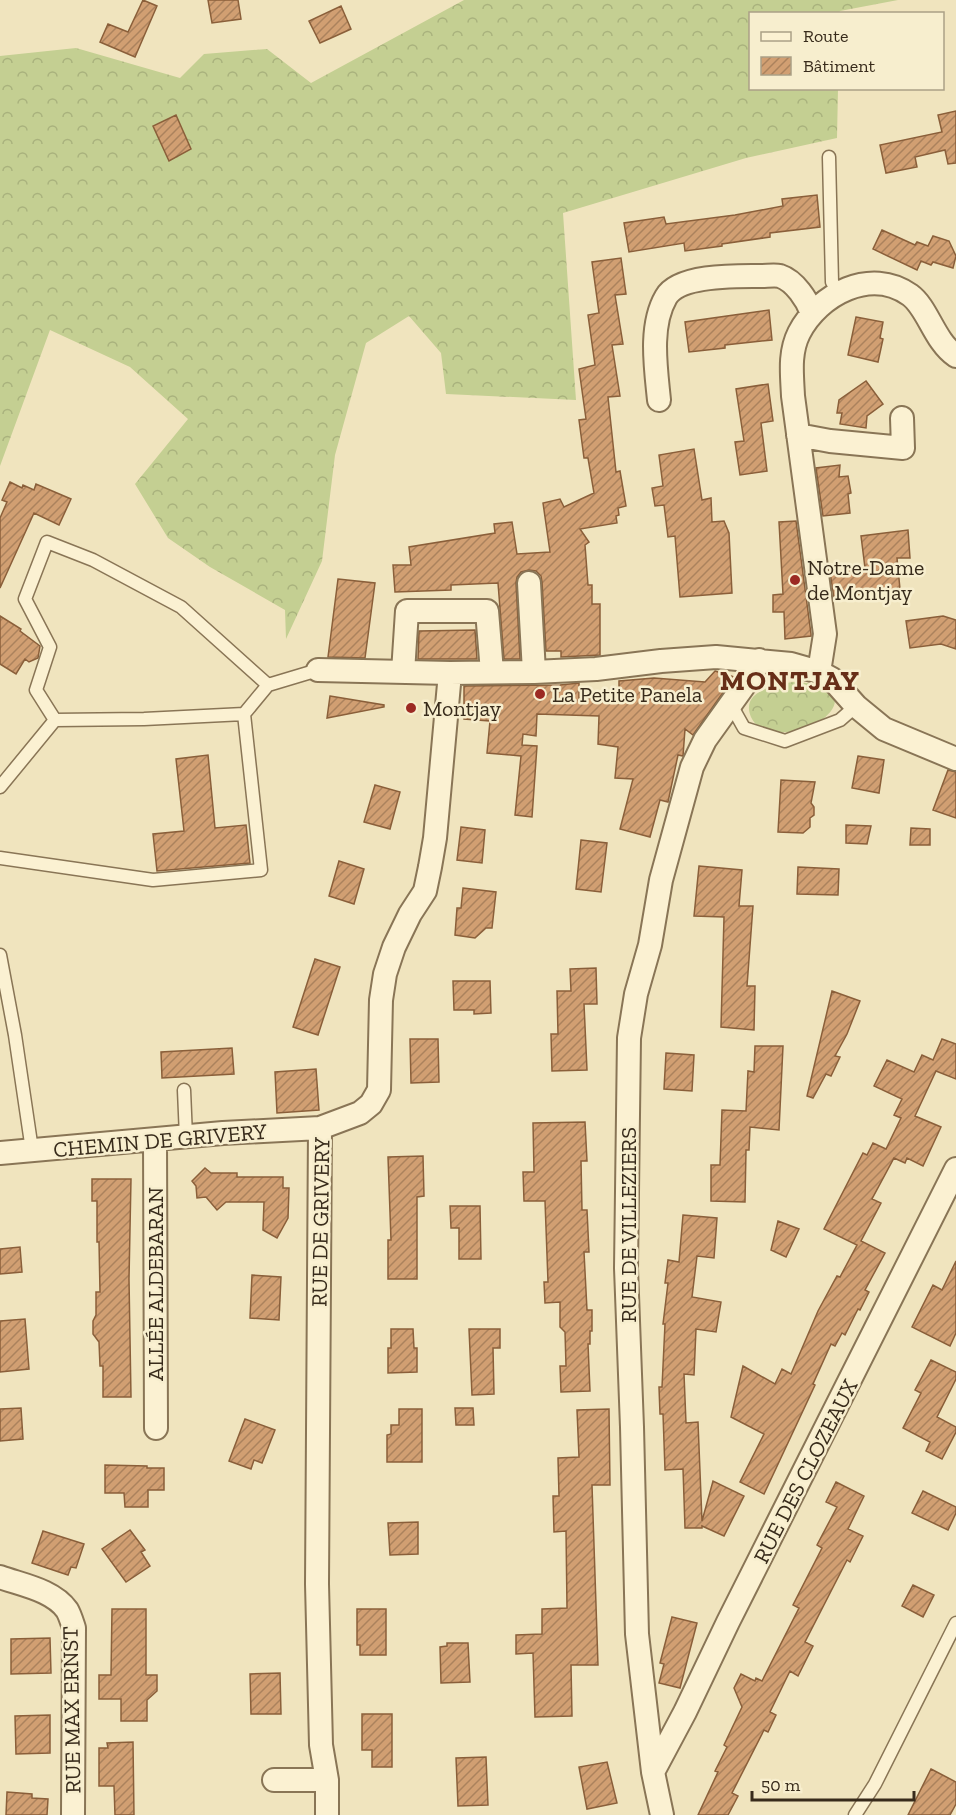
<svg xmlns="http://www.w3.org/2000/svg" width="956" height="1815" viewBox="0 0 956 1815" font-family="'Zilla Slab',serif">
  <style>
    .forest { fill: url(#forest-crowns) }
    .building { fill: url(#building-hatch); stroke: #8a5f3a; stroke-width: 1.5 }
    .lines { fill: none; stroke-linecap: round; stroke-linejoin: round }
    .service-casing { stroke: #897556; stroke-width: 15 }
    .minor-casing { stroke: #897556; stroke-width: 26 }
    .service { stroke: #fbf1d2; stroke-width: 12 }
    .minor { stroke: #fbf1d2; stroke-width: 22 }
    .poi-dot { fill: #9c2a23; stroke: #f7eece; stroke-width: 2 }
    .labels { text-anchor: middle; stroke-width: 5; stroke-linejoin: round; paint-order: stroke }
    .poi-label { font-size: 22px; fill: #382b1b; stroke: #f7eece; text-anchor: start }
    .street-label { font-size: 22px; fill: #382b1b; stroke: #f7eece }
    .district-label { font-size: 28px; font-weight: bold; letter-spacing: 1.5px; fill: #672e18; stroke: #f7eece }
  </style>
  <defs>
    <pattern id="forest-crowns" width="20" height="18" patternUnits="userSpaceOnUse" patternTransform="scale(1.5)"><rect width="20" height="18" fill="#c4cf92"/><path d="M2 6a3 3 0 1 1 6 0M12 15a3 3 0 1 1 6 0" fill="none" stroke="#a9b27d"/></pattern>
    <pattern id="building-hatch" width="6" height="6" patternUnits="userSpaceOnUse" patternTransform="scale(1.5)"><rect width="6" height="6" fill="#d19f72"/><path d="M-1 1l2-2M0 6l6-6M5 7l2-2" fill="none" stroke="#ab825d"/></pattern>
  </defs>
  <rect width="100%" height="100%" fill="#f0e4be"/>
  <!-- forest -->
  <path class="forest" d="M464 0H898L840 11 839 13 750 14V88L838 89 837 138 746 158 563 213 576 400 446 394 441 353 409 316 366 343 335 455 322 561 286 639 285 610 210 567 168 538 135 484 188 419 130 367 50 330 0 466V56L76 48 180 78 204 54 267 49 311 83Z
    M793 682C880 685 812 747 764 729 758 727 754 723 751 717 740 691 775 685 793 682Z"/>
  <!-- building -->
  <path class="building" d="M143 0 157 6 135 57 100 42 108 24 128 32Z
    M208 0H238L241 19 212 23Z
    M341 6 351 29 320 43 309 21Z
    M956 111V163L948 164 945 150 915 157 917 167 886 173 880 145 942 132 938 115Z
    M176 115 191 149 169 161 153 126Z
    M817 195 820 227 770 233V237L722 244V246L685 251 684 243 629 252 624 223 664 217 666 224 735 215 783 206 782 199Z
    M882 230 915 245 917 242 928 246 933 236 949 241 956 256 953 268 933 262 931 265 921 261 917 270 873 249Z
    M621 258 626 294 615 295 623 344 612 345 620 396 608 397 616 472 620 471 626 506 618 508 619 515 616 516 617 523 580 529 589 542 585 545 588 585H592V604H600V655L561 657V651H546L542 582 541 576 536 571 529 570 521 572 517 577 516 583 520 659H504L498 583 451 585V590L395 592 393 565H411L409 547 495 533 494 524 512 522 517 554 550 552 543 503 560 499 564 507 594 493 588 458H584L579 420 586 419 579 369 595 365 588 315 599 313 592 262Z
    M769 310 772 340 725 345V348L689 352 685 322Z
    M856 317 883 322 880 338 883 339 878 362 848 355Z
    M866 381 883 404 867 416 866 428 840 424 842 413H837L839 400Z
    M768 384 773 421 761 423 767 471 740 475 735 442 744 441 736 389Z
    M694 449 702 500 711 498 712 522 724 521 729 533 732 593 680 597 675 536 668 537 664 505 655 506 652 488 663 486 659 455Z
    M840 465 839 477 848 476 851 493 848 494 850 513 823 516 816 468Z
    M10 482 22 488 23 485 34 490 36 484 71 499 59 525 34 513 0 588V518L7 502 2 500Z
    M796 521 811 634V636L785 639 784 612H773V595L783 594 779 522Z
    M908 530 910 558H897L900 589 834 598 830 572 865 568 861 536Z
    M338 579 375 583 365 658 328 657Z
    M0 616 21 629 20 631 40 646 38 658 29 662 25 659 16 674 0 664Z
    M943 616 956 620V649L941 644 910 648 906 621Z
    M475 630 477 659H418L419 631Z
    M715 671 734 677 693 735 685 729 683 756 678 755 668 802 660 800 650 837 620 829 633 779 615 778 618 747 598 744 599 716 537 714 536 736 523 734 522 745 537 746 532 817 515 815 521 756 487 753 490 721 464 719V686L560 685 579 683V698L619 700V681L654 678 705 682Z
    M330 696 384 705V707L327 718Z
    M208 755 215 828 246 825 250 863 157 871 153 834 184 831 176 759Z
    M858 756 884 760 879 793 852 788Z
    M948 770 956 772V818L933 810Z
    M781 780 815 782 811 803 814 807V815L810 818V827L803 833 778 832Z
    M375 785 400 792 390 829 364 822Z
    M846 825 871 826 867 844 846 843Z
    M461 827 485 830 482 863 457 860Z
    M911 828 930 829V845H910Z
    M581 840 607 843 601 892 576 889Z
    M339 861 364 869 354 904 329 896Z
    M699 866 742 870 739 906H753L747 986H755L754 1030 721 1027 724 917 694 916Z
    M798 867 839 869 838 895 797 894Z
    M463 888 496 892 492 928H486L475 938 455 935 457 908H461Z
    M315 959 340 967 318 1035 293 1027Z
    M596 968 597 1004H584L587 1070 552 1071 551 1034H558L557 991H571L570 969Z
    M453 981H490L491 1013 474 1014V1010H454Z
    M832 991 860 1001 847 1034 835 1056 840 1057 831 1076 826 1074 813 1098 807 1096Z
    M410 1039H438L439 1082 411 1083Z
    M942 1039 956 1044V1079L936 1071 915 1116 941 1127 923 1166 907 1158 905 1163 894 1158 872 1199 881 1203 861 1241 885 1253 865 1290 869 1292 860 1310 858 1309 845 1335 842 1333 835 1346 831 1344 813 1384 815 1385 764 1494 740 1482 764 1434 731 1417 743 1366 775 1384 782 1369 791 1374 818 1311 837 1276 840 1277 857 1245 824 1229 863 1153 867 1155 873 1143 886 1149 901 1118 894 1115 902 1099 874 1086 887 1060 914 1072 922 1055 933 1060Z
    M755 1046H783L779 1130 750 1127 749 1150H746L745 1202 711 1201V1165H720L722 1110 746 1111 748 1071 754 1072Z
    M232 1048 234 1074 162 1078 161 1052Z
    M666 1053 694 1055 692 1091 664 1089Z
    M316 1069 319 1110 277 1113 275 1072Z
    M585 1122 587 1161H581L582 1210H587L589 1252H584L587 1310H592V1331H590V1344H588L590 1391 561 1392 560 1366H566L565 1332 560 1327V1302L545 1303 544 1282H548L545 1201H524L523 1172H534L533 1123Z
    M423 1156 424 1196 417 1197V1279H388V1240H391L388 1157Z
    M205 1168 211 1173H237V1177H283V1188H289L288 1218 277 1238 263 1230 264 1202H226L217 1210 206 1197 197 1198 196 1186 192 1181Z
    M92 1179H131L129 1279 131 1397H103V1366H100L99 1342 93 1334V1321L96 1315V1292H100L99 1242H97V1201H92Z
    M450 1206H480L481 1259H459V1228H451Z
    M683 1215 717 1218 714 1258 697 1256 692 1297 721 1302 716 1332 696 1329 694 1375 684 1374 686 1423 698 1422 702 1521 713 1481 744 1496 724 1536 702 1526V1528H685L683 1469 665 1470 663 1414H660L659 1387H662L665 1324H663L668 1283H665L668 1260 679 1262Z
    M778 1221 799 1229 786 1257 771 1250Z
    M20 1247 22 1272 0 1274V1249Z
    M956 1261V1333L950 1346 912 1327 933 1285 942 1290Z
    M252 1275 281 1277 279 1320 250 1318Z
    M25 1319 29 1369 0 1372V1321Z
    M391 1329H413L414 1348H417V1372L388 1373V1348H391Z
    M469 1329H500V1348H493L494 1394 472 1395Z
    M931 1360 956 1372V1379L937 1417 956 1427V1432L942 1459 926 1451 930 1442 903 1428 921 1393 915 1390Z
    M21 1408 23 1439 0 1441V1409Z
    M455 1408H473L474 1425H456Z
    M399 1409H422V1462H387V1435L391 1434V1425H399Z
    M609 1409 610 1485H592L598 1665H571L572 1716 535 1717 533 1653 516 1654V1635L542 1634V1609L567 1608 566 1531 554 1532 553 1496H559L558 1458 579 1457 577 1410Z
    M245 1419 275 1430 262 1463 254 1460 251 1469 229 1461Z
    M105 1465 147 1466V1468H164V1490H148V1507H125L124 1493H105Z
    M836 1482 864 1496 848 1529 863 1536 850 1562 847 1560 805 1642 813 1646 798 1676 790 1671 770 1712 776 1715 768 1732 764 1730 732 1793 738 1796 728 1815H698L718 1772 715 1771 727 1747 724 1745 742 1707 734 1688 741 1674 755 1681 756 1678 762 1681 799 1608 793 1605 822 1548 817 1545 837 1507 826 1502Z
    M923 1491 956 1507V1513L948 1530 912 1513Z
    M418 1522V1554L390 1555 388 1523Z
    M130 1530 145 1550 141 1552 150 1566 126 1582 102 1549Z
    M43 1531 84 1544 76 1568 71 1567 68 1575 32 1563Z
    M913 1585 934 1595 923 1617 902 1606Z
    M112 1609H146V1675H157V1691L147 1700V1721H121V1699H99V1675H111Z
    M357 1609H386V1655H360V1645H357Z
    M672 1617 697 1623 680 1688 659 1683 664 1664 660 1663Z
    M50 1638 51 1673 11 1674V1639Z
    M447 1643H468L470 1682 441 1683 440 1647 447 1646Z
    M280 1673 281 1714H251L250 1674Z
    M362 1714H392V1767H372V1750H362Z
    M50 1715V1753L16 1754 15 1716Z
    M133 1742 134 1815H115L114 1786H99V1748H108L107 1743Z
    M486 1757 488 1805 458 1806 456 1758Z
    M607 1762 617 1803 587 1809 579 1767Z
    M931 1769 956 1782V1804L950 1815H908Z
    M7 1792 32 1794V1798L48 1799 47 1815H6Z"/>
  <g class="lines">
    <defs>
      <path id="service" d="M829 157 832 282 839 293
        M730 703 744 728 785 741 840 720 856 706
        M55 720 36 690 50 647 25 599 47 542 93 560 181 607 268 685
        M0 787 55 720 144 719 244 714 268 685 318 670
        M0 858 153 880 261 870 244 714
        M0 955 15 1035 32 1150
        M184 1090 186 1137
        M855 1815 875 1784 956 1623"/>
      <path id="minor" d="M659 400C656 369 649 326 666 297 679 274 739 276 761 276 767 276 775 275 780 276 795 281 807 300 812 313
        M798 435 830 441 903 448 902 418
        M529 583 534 672
        M318 670 450 673 534 672 596 669 661 661 716 657 791 664 819 672 832 679 856 706 884 729 956 759
        M403 672 407 611H487L492 672
        M819 672 825 634 793 396C792 374 789 353 799 333 819 294 871 267 910 295 928 308 934 341 956 356
        M320 1128 317 1584 321 1745 327 1780V1815
        M155 1140 156 1428
        M0 1153 223 1133 320 1128 360 1113 371 1104 379 1090 381 1000 385 974 394 947 410 914 425 891 430 867 435 838 450 673
        M0 1577C22 1585 53 1590 67 1610 70 1615 72 1622 74 1628L73 1815
        M653 1772 685 1712 728 1622 956 1169
        M274 1780H327
        M662 1815 653 1772 637 1634 632 1427 626 1268 629 1038 636 994 650 945 661 880 692 767 705 740 753 673 759 660"/>
    </defs>
    <!-- service casing -->
    <use href="#service" class="service-casing"/>
    <!-- minor casing -->
    <use href="#minor" class="minor-casing"/>
    <!-- service -->
    <use href="#service" class="service"/>
    <!-- minor -->
    <use href="#minor" class="minor"/>
  </g>
  <!-- markers -->
  <g class="poi-dot">
    <circle cx="795" cy="580" r="6"/>
    <circle cx="540" cy="694" r="6"/>
    <circle cx="411" cy="708" r="6"/>
  </g>
  <g class="labels">
    <!-- poi labels -->
    <g class="poi-label">
      <text x="807" y="575">Notre-Dame<tspan x="807" dy="25">de Montjay</tspan></text>
      <text x="552" y="702">La Petite Panela</text>
      <text x="423" y="716">Montjay</text>
    </g>
    <!-- street labels -->
    <g class="street-label">
      <text transform="translate(160 1140) rotate(-5)" y="8">CHEMIN DE GRIVERY</text>
      <text transform="translate(320 1222) rotate(-89)" y="8">RUE DE GRIVERY</text>
      <text transform="translate(628 1225) rotate(-90)" y="8">RUE DE VILLEZIERS</text>
      <text transform="translate(155 1284) rotate(-90)" y="8">ALLÉE ALDEBARAN</text>
      <text transform="translate(805 1471) rotate(-63)" y="8">RUE DES CLOZEAUX</text>
      <text transform="translate(71 1710) rotate(-91)" y="8">RUE MAX ERNST</text>
    </g>
    <!-- district labels -->
    <g class="district-label">
      <text x="790" y="690">MONTJAY</text>
    </g>
  </g>
  <!-- legend -->
  <rect x="749" y="12" width="195" height="78" fill="#f7eece" stroke="#aba086" stroke-width="1.5"/>
  <rect x="761" y="32" width="30" height="9" fill="#fbf1d2" stroke="#aba086" stroke-width="1.5"/>
  <text x="803" y="42" font-size="18" fill="#382b1b">Route</text>
  <rect x="761" y="57" width="30" height="18" fill="url(#building-hatch)" stroke="#aba086" stroke-width="1.5"/>
  <text x="803" y="72" font-size="18" fill="#382b1b">Bâtiment</text>
  <!-- scale -->
  <path d="M752 1791v9h162v-9" fill="none" stroke="#382b1b" stroke-width="3"/>
  <text x="761" y="1791" font-size="18" fill="#382b1b" stroke="#f7eece" stroke-width="4.5" paint-order="stroke">50 m</text>
</svg>
